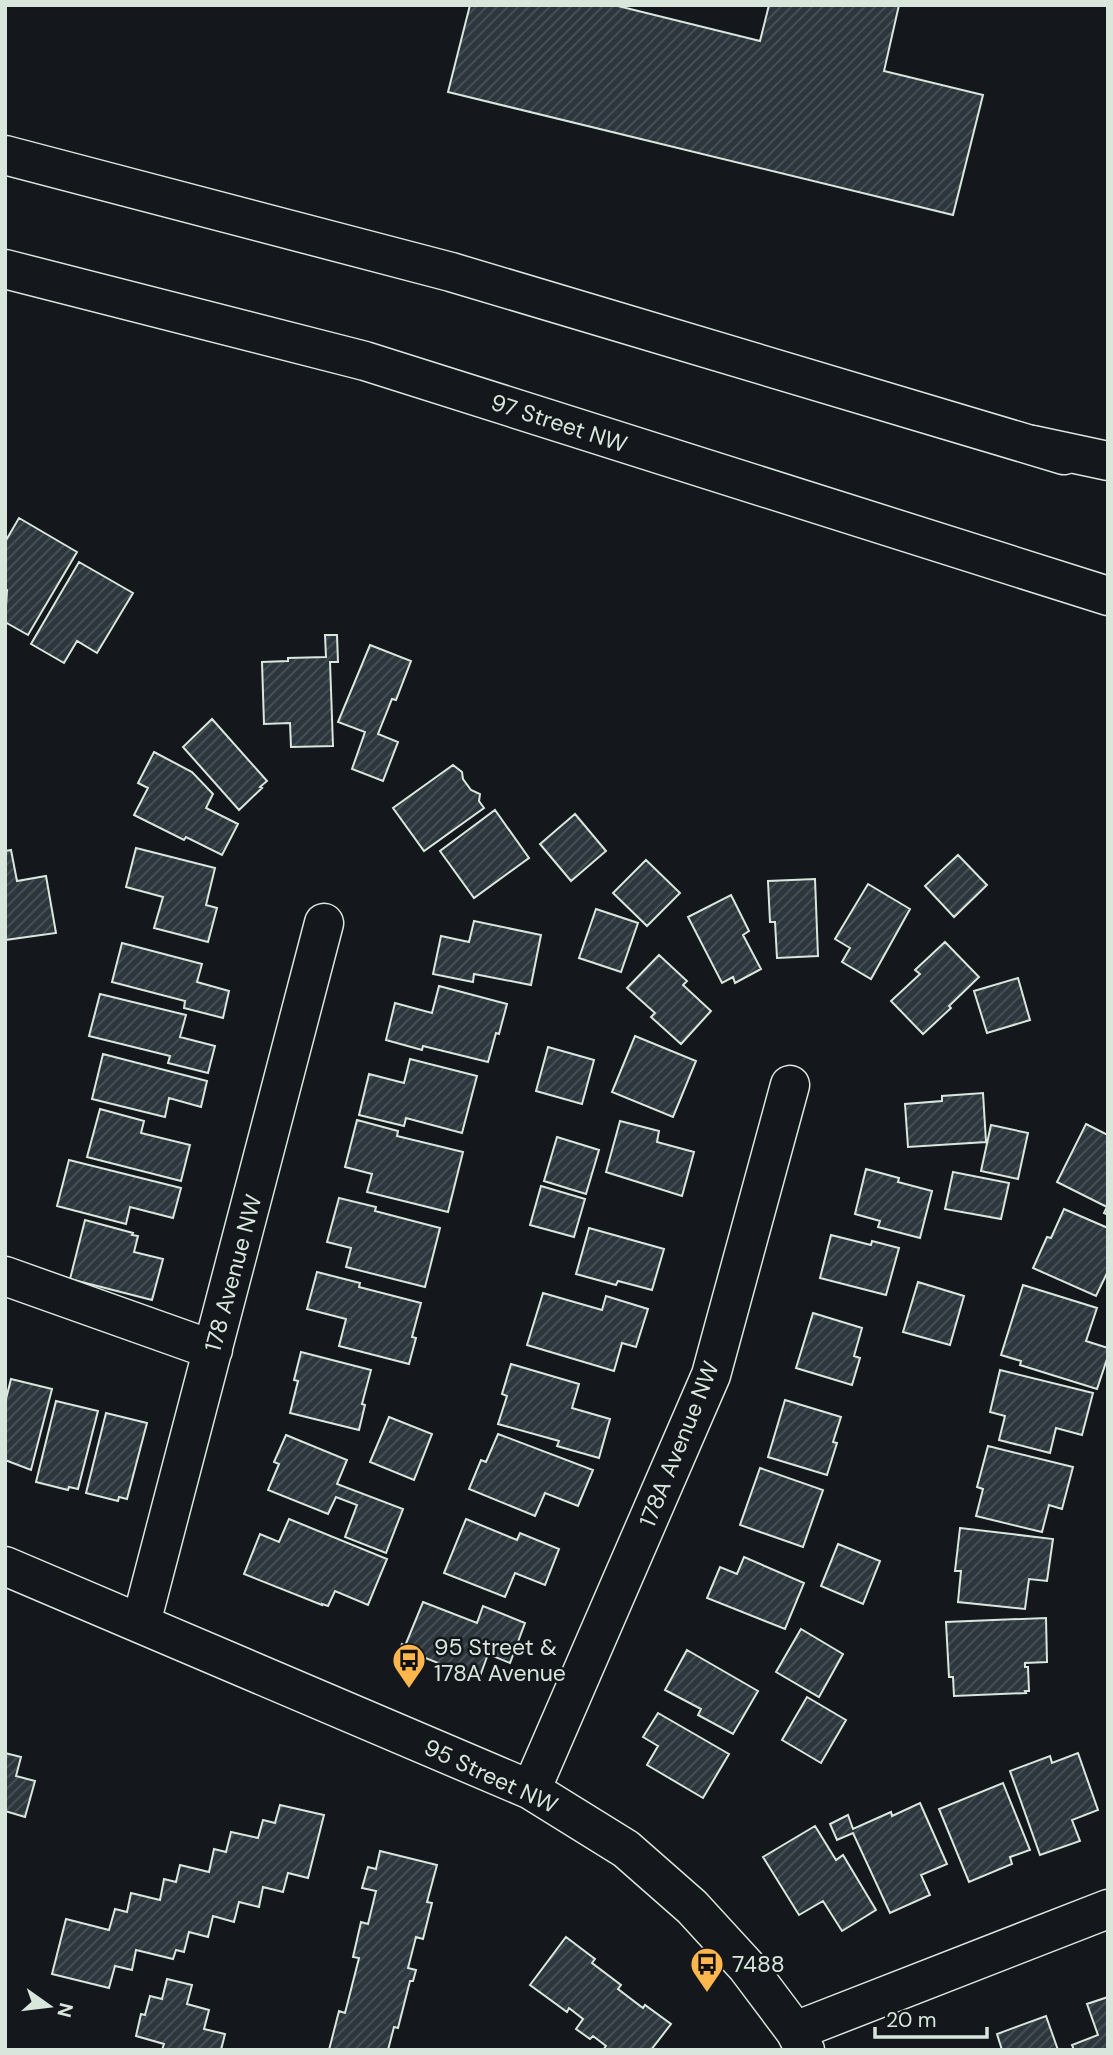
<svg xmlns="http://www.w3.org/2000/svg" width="1113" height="2055" viewBox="0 0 1113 2055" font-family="'DM Sans',sans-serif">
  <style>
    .building { fill: url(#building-hatch); stroke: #d8e6dc; stroke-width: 2 }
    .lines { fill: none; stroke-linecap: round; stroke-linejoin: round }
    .minor-casing { stroke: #d8e6dc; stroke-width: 41 }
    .major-casing { stroke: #d8e6dc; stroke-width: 41 }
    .highway-casing { stroke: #d8e6dc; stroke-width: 41 }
    .minor { stroke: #14181c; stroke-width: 38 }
    .major { stroke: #14181c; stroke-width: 38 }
    .highway { stroke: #14181c; stroke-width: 38 }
    .labels { text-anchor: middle; stroke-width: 5; stroke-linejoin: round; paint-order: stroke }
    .street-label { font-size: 23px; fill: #d8e6dc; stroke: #14181c }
    .poi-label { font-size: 23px; fill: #d8e6dc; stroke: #14181c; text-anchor: start }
  </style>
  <defs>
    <pattern id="building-hatch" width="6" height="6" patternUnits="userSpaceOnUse" patternTransform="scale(1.75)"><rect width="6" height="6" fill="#2c363c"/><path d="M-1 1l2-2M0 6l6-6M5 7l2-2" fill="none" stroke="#4a5358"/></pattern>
  </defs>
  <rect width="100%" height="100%" fill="#14181c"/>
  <!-- building -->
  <path class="building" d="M470 5H614L760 41 769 5H899L884 71 983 95 953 215 448 92Z
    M19 518 77 552 28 635 5 622 7 590 5 589V542Z
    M79 562 133 593 97 653 77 641 64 663 31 644Z
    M325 635H337L338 662H330L333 746 291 747 290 723 264 724 262 662 288 661V658L326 657Z
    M370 645 411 661 396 700 392 699 378 734 398 742 383 781 352 769 365 732 338 722Z
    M212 719 267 781 260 787 262 788 239 810 183 747Z
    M154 752 192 772 213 794 206 808 238 824 222 855 186 837 184 840 134 815 148 788 138 783Z
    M453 765 462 772 463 779 471 790 480 794 479 801 484 808 424 851 393 808Z
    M495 810 529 858 474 898 440 851Z
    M575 814 606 851 571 881 540 844Z
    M136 848 215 868 206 905 217 908 208 942 154 928 163 897 126 887Z
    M11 850 17 881 46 876 56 933 5 940V851Z
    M958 855 987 885 954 917 925 886Z
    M646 860 680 893 647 926 613 893Z
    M815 879 818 956 777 958 775 922H770L768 881Z
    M868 884 910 909 871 979 842 962 850 948 835 939Z
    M731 895 749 931 743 935 761 969 735 983 733 977 722 983 688 917Z
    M596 909 638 923 621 972 579 958Z
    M474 921 541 935 531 985 474 974 473 982 433 974 441 936 469 942Z
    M945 942 979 977 949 1006 951 1008 923 1034 891 1001 920 974 915 970Z
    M122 943 202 964 197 982 229 991 223 1018 184 1008 185 1001 112 982Z
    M659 955 687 981 683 985 711 1011 681 1044 651 1017 655 1013 627 988Z
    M1018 978 1030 1020 987 1033 974 991Z
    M439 986 507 1004 499 1034 496 1033 488 1062 423 1046 422 1050 386 1040 395 1003 432 1013Z
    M100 994 186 1015 180 1037 215 1046 208 1073 168 1063 170 1056 89 1036Z
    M635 1036 696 1061 673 1117 612 1092Z
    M548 1047 594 1060 582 1104 536 1091Z
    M103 1054 207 1081 201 1107 169 1098 165 1117 92 1099Z
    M410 1059 477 1076 462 1133 406 1118 404 1126 359 1115 369 1074 404 1083Z
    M983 1093 986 1142 908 1147 905 1104 942 1101V1096Z
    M100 1109 144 1121 141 1133 190 1145 181 1181 87 1157Z
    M357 1120 398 1131 397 1136 463 1152 448 1212 367 1192 372 1174 345 1167Z
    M620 1121 659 1131 657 1142 694 1152 682 1196 606 1172Z
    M1086 1124 1108 1135V1215L1104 1213 1107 1207 1057 1182Z
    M991 1125 1028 1133 1018 1179 981 1171Z
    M557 1137 599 1150 586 1194 544 1181Z
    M69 1160 181 1188 173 1218 130 1207 126 1224 57 1206Z
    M866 1169 899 1178 898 1182 932 1191 920 1238 878 1227 880 1221 855 1214Z
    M953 1172 1009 1183 1001 1219 945 1209Z
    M541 1186 585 1199 574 1237 530 1225Z
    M339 1198 376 1207 375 1211 440 1228 425 1287 346 1267 351 1248 327 1242Z
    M1064 1209 1108 1228V1271L1096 1296 1033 1268 1047 1237 1051 1238Z
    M85 1220 133 1233 132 1235 138 1236 134 1252 163 1259 152 1300 70 1279Z
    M589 1228 664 1249 652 1290 618 1281 616 1285 576 1274Z
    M831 1235 871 1245 872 1241 899 1248 886 1295 820 1278Z
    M317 1272 360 1283 359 1287 421 1303 412 1337 416 1338 409 1364 339 1346 346 1319 307 1309Z
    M918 1282 964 1296 950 1345 903 1332Z
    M1023 1285 1097 1308 1086 1341 1108 1348V1356L1097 1389 1020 1365 1021 1361 1001 1355Z
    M543 1293 602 1310 606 1296 648 1309 636 1347 622 1343 614 1371 527 1345Z
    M813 1313 862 1328 854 1356 860 1358 852 1385 796 1368Z
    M301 1352 371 1370 362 1404 365 1405 359 1430 290 1413 298 1381 294 1380Z
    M511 1364 579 1384 572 1408 610 1419 599 1458 557 1446 559 1441 498 1424 507 1396 502 1394Z
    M1000 1370 1093 1393 1082 1435 1056 1428 1050 1453 999 1440 1005 1416 990 1412Z
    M11 1379 52 1389 31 1470 5 1460V1403Z
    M785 1400 841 1417 833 1442 837 1443 827 1475 768 1457Z
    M56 1401 98 1411 78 1489 69 1487 68 1490 36 1482Z
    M106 1413 147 1423 127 1499 119 1497 118 1501 86 1493Z
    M389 1417 432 1434 414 1480 370 1462Z
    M498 1434 593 1470 578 1506 545 1493 535 1516 469 1489 481 1460 486 1462Z
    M286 1435 347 1460 337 1484 403 1509 386 1553 345 1537 357 1505 336 1497 328 1514 268 1490 279 1464 274 1462Z
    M988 1446 1073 1467 1062 1509 1049 1505 1042 1532 976 1516 983 1489 977 1487Z
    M760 1468 823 1490 803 1547 740 1525Z
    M289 1519 387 1559 368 1605 335 1591 328 1606 322 1604V1605L244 1574 260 1534 279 1542Z
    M466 1519 517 1540 520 1533 559 1549 545 1585 515 1573 505 1597 444 1573Z
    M960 1528 1053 1539 1047 1581 1029 1579 1025 1609 958 1602 961 1571H955Z
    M838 1544 880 1561 863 1604 821 1586Z
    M744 1557 804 1583 785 1629 707 1598 720 1567 737 1574Z
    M423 1602 477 1623 483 1606 525 1623 510 1663 488 1654 479 1679 423 1657 418 1670 395 1661 402 1644 405 1646Z
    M1046 1618 1047 1662 1025 1663V1667H1028L1029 1691H1025L1026 1693 954 1696 953 1677H949L946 1622Z
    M801 1629 843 1654 819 1697 776 1672Z
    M687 1650 758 1691 733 1734 698 1715 701 1709 665 1690Z
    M807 1697 846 1720 821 1763 782 1740Z
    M658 1713 729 1754 703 1798 647 1765 658 1746 643 1737Z
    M5 1753 21 1757 16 1776 35 1781 25 1817 5 1811Z
    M1078 1753 1098 1810 1072 1820 1080 1841 1040 1855 1010 1771 1050 1756 1052 1763Z
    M1003 1783 1030 1850 1010 1857 1012 1864 969 1882 939 1809Z
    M920 1803 947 1864 921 1875 930 1895 890 1913 853 1833 837 1840 830 1824 848 1815 853 1829 891 1812 892 1816Z
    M280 1805 324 1815 308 1878 288 1873 283 1892 263 1887 259 1907 239 1902 234 1922 213 1916 208 1937 189 1932 184 1952 176 1950 173 1959 136 1950 132 1970 115 1966 109 1988 52 1974 66 1919 109 1930 115 1909 127 1912 131 1893 160 1900 164 1879 176 1882 180 1865 209 1872 214 1849 226 1852 231 1832 258 1838 263 1820 275 1823Z
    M815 1826 836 1860 843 1855 876 1910 842 1931 823 1901 799 1915 763 1857Z
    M380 1851 437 1865 427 1902 432 1903 423 1939 416 1937 408 1968 416 1970 413 1981H410L398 2028 394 2027 388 2050H329L339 2011 345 2013 359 1958 353 1957 361 1922 368 1924 376 1891 362 1888 368 1867 376 1869Z
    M566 1937 595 1959 592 1963 621 1985 618 1989 643 2008 645 2005 671 2024 651 2050H603L606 2046 593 2036 590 2039 576 2029 583 2019 569 2008 567 2012 530 1985Z
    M167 1979 192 1985 187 2004 209 2010 204 2029 225 2034 221 2050H162L164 2044 136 2036 141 2014 145 2015 150 1996 162 1999Z
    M1108 1997V2050H1074L1072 2045 1098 2035 1087 2004Z
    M1046 2016 1058 2050H1002L997 2034Z"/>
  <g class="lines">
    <defs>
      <path id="minor" d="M5 1276 213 1350
        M5 1566 531 1790 626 1849 692 1907 747 1967 795 2031 805 2050
        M141 1623 324 923
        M531 1790 711 1375 790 1085
        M795 2031 1108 1909"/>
      <path id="major" d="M5 155 451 272 1064 455
        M5 269 365 361 1108 596"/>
      <path id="highway" d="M1033 445 1108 461"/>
    </defs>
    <!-- minor casing -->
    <use href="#minor" class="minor-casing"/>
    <!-- major casing -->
    <use href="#major" class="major-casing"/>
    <!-- highway casing -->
    <use href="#highway" class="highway-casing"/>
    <!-- minor -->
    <use href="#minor" class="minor"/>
    <!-- major -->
    <use href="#major" class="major"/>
    <!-- highway -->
    <use href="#highway" class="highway"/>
  </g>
  <!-- icons -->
  <defs>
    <symbol id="bus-pin" viewBox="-11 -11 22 30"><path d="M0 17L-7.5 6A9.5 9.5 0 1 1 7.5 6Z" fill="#ffb74d" stroke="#14181c"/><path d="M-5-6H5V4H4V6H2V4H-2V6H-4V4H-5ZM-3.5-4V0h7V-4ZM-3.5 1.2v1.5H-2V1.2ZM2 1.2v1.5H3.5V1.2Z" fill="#111"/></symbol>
  </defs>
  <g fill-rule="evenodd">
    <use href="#bus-pin" x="390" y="1641" width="38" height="52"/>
    <use href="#bus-pin" x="688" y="1945" width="38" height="52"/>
  </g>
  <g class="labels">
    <!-- street labels -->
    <g class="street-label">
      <text transform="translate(559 423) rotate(18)" y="8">97 Street NW</text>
      <text transform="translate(233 1273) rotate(-75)" y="8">178 Avenue NW</text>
      <text transform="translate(679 1444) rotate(-68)" y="8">178A Avenue NW</text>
      <text transform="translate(491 1776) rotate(25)" y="8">95 Street NW</text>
    </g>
    <!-- poi labels -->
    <g class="poi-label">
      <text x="434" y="1655">95 Street &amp;<tspan x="434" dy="26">178A Avenue</tspan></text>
      <text x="732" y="1972">7488</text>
    </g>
  </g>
  <!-- border -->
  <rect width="1113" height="2055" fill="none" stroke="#d8e6dc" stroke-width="14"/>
  <!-- north arrow -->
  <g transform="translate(49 2006) rotate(104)" stroke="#14181c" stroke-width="5" paint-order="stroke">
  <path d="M0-5L12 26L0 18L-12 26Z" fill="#d8e6dc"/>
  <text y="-10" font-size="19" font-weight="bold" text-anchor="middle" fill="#d8e6dc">N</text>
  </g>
  <!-- scale -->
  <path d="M875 2027v10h112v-10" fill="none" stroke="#d8e6dc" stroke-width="3.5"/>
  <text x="886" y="2027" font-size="21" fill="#d8e6dc" stroke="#14181c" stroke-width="5" paint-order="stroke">20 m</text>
</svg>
